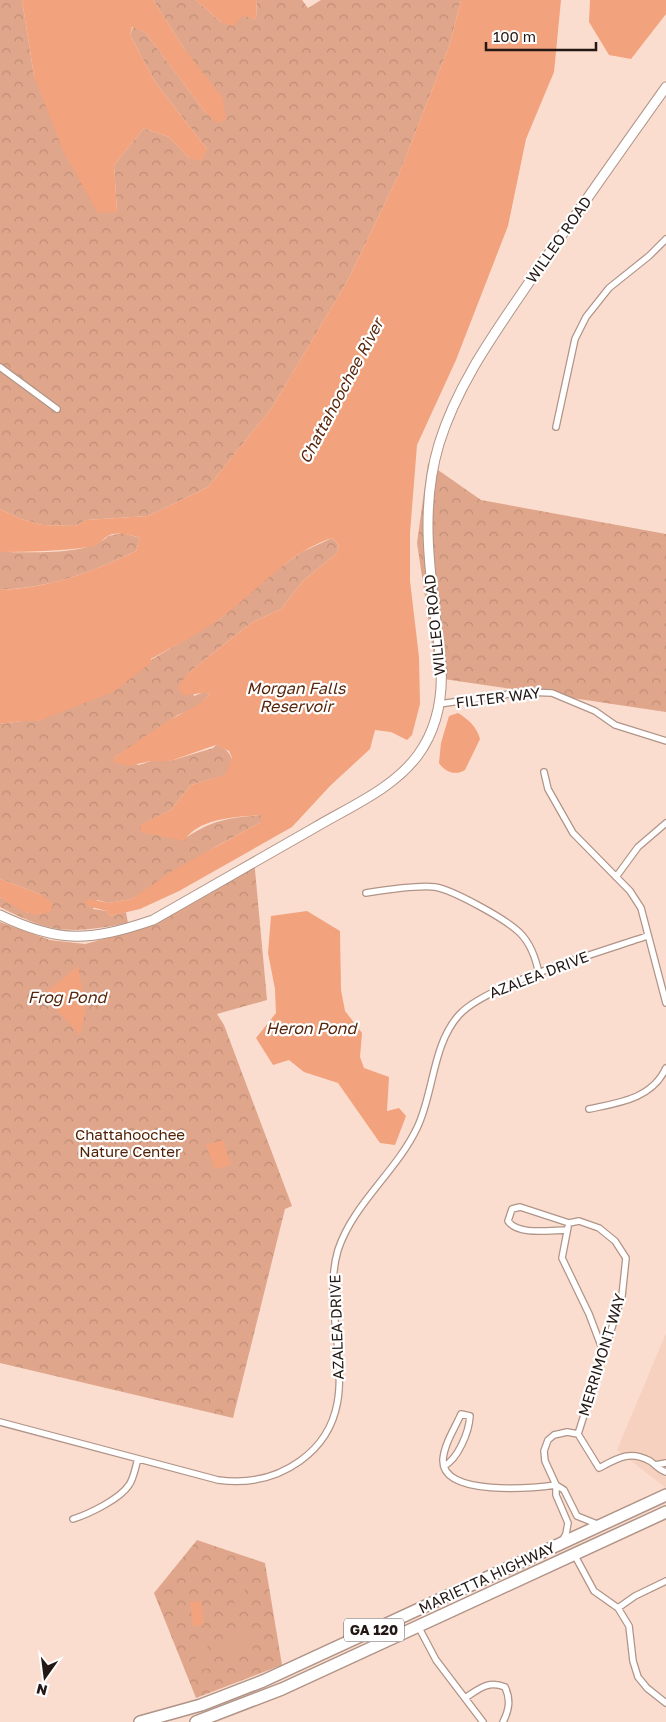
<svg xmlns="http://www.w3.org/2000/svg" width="666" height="1722" viewBox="0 0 666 1722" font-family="'Golos Text',sans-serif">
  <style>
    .built { fill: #f7d1c0 }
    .forest { fill: url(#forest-crowns) }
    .pitch { fill: #e0a68b }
    .water { fill: #f2a27d }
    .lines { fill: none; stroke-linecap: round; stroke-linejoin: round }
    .street-casing { stroke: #b09487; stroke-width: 8 }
    .secondary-casing { stroke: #b09487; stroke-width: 11 }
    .highway-casing { stroke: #b09487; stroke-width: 14 }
    .street { stroke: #fff; stroke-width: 5.5 }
    .secondary { stroke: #fff; stroke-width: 9 }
    .highway { stroke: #fff; stroke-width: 11 }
    .labels { text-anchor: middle; stroke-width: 4.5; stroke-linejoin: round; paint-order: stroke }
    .shield { fill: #fff; stroke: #655d5a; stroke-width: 1 }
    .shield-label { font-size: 14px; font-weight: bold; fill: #231814 }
    .street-label { font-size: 15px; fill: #231814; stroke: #fff }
    .park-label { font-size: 15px; fill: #522105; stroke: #fff }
    .water-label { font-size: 16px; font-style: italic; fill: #59270c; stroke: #fff }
  </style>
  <defs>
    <pattern id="forest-crowns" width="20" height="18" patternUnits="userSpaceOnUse" patternTransform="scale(1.25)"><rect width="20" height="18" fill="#e0a68b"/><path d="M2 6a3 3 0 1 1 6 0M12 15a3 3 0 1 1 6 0" fill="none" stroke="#c08e77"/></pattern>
  </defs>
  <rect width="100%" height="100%" fill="#fbddcf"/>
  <!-- built -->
  <path class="built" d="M666 1333V1488L617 1450Z"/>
  <!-- forest -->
  <path class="forest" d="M0 0H22L34 76 117 212 114 165 144 128 169 137 189 158 207 149 155 82 130 35 133 27 145 32 206 113 185 50 153 0H196L222 23 243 15 256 19 257 0H302L308 8 321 0H461L450 44 399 174 348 280 271 409 208 487 148 516 86 520 75 526 42 525 21 519 0 509Z
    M428 463 481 500 666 534V712L437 678 417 543Z
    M122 533 140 538 136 551C90 573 52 587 0 590V552C26 552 91 556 108 536Z
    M332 538 339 545 337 553 303 581 281 609 251 623 188 673 194 696 204 692 210 694 196 708 178 715 114 758 139 765 151 761H170L213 748 216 745C225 748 228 750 232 759L226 775 191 785 171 810 141 825 187 837C215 819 229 818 262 815L261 822 217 846 132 899 108 903 97 900 93 909 107 911 110 916 126 912 128 923C71 934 52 934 0 907V897L28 913 42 895 0 879V724L22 721H38L151 660 221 618 268 576 302 552Z
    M254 859 267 1000 217 1014 224 1025 292 1206 285 1209 233 1418 0 1363V922L50 940 85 944 115 936Z
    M197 1540 265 1563 282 1665 196 1698 154 1593Z"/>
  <!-- pitch -->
  <path class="pitch" d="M244 1582 247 1608 235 1609 232 1583Z
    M250 1627 253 1653 241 1655 238 1629Z
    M235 1629 238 1655 225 1657 222 1631Z
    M207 1642 210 1668 197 1670 194 1644Z"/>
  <!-- water -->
  <path class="water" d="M22 0H153L185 50 223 98 226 120 217 123 206 113 145 32 132 27 130 35 155 82 207 149 201 161 189 158 169 137 144 128 114 165 117 212 98 213 64 153 34 76Z
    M196 0H257L256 19 243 16 233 26 222 23Z
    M461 0H561L554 72 526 139 508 226 456 360 417 445 410 533V581L419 657 420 704 412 735 407 740 391 732 375 730 370 749 330 786 292 827 179 891 140 909 110 916 107 911 87 906 85 902 89 899 108 903 132 899 172 871 261 822V815C237 817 199 817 184 841L141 832 140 825 171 810 191 785 225 775 232 758 229 751 216 745 170 761H151L128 766 113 762 114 758C131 746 147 734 165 723 181 713 197 708 210 694 202 691 193 696 182 695L178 687 188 673 236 635 251 623 281 609 303 581 337 553 339 545 332 538C287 553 258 591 221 618 199 634 174 646 151 659V663L113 692 38 721H22L0 724V590C50 588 92 572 136 551L140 538C130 535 115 530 106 537 101 542 97 546 90 547 60 551 30 552 0 552V509L21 519 42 525 75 526 86 520 148 516 208 487 271 409 348 280 399 174 450 44Z
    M590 0H666V14L631 59 609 55 589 22Z
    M458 713C468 719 477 727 480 739L465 770C455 776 445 772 439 763L441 743 449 716Z
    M0 879 42 895 53 904 51 911C32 921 16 907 0 897Z
    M307 911 340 931 341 990 345 1011 362 1033 360 1057 364 1068 389 1077 387 1111 399 1108 406 1116 395 1145 380 1143 338 1083 304 1072 289 1060 273 1065 256 1038 276 1013 275 989 268 953 271 916Z
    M78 966 86 1008 80 1035 43 995Z
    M223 1140 231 1165 215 1169 206 1145Z
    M201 1601 204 1625 193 1626 190 1602Z"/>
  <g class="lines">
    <defs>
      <path id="street" d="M0 367 57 409
        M556 427 575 339 586 317 609 288 649 256 666 239
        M439 704 524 692 552 693 595 711 615 725 666 741
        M544 772 548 789 573 833 630 891 641 908 666 1003
        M616 877 638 847 666 823
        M366 893C385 890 416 885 435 887 453 890 506 919 520 933 531 944 536 959 539 974
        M589 1109C618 1103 652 1099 666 1068
        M568 1227 562 1258 589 1314 603 1351
        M567 1230C551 1230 518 1236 508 1221L512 1209 520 1207 569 1223 579 1221 599 1228 615 1241 626 1258 622 1296 578 1434
        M0 1422 218 1480C248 1484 275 1479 300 1461 374 1408 317 1320 338 1250 353 1204 396 1172 417 1128 434 1093 432 1045 459 1015 487 984 604 951 647 936
        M655 1465 666 1463
        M444 1466C458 1459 469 1432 470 1416L461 1414C455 1428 444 1444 443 1460 442 1497 534 1488 556 1485
        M556 1485 564 1490 577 1516 597 1524
        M73 1519C89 1514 120 1499 129 1485 134 1478 135 1468 138 1459
        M562 1541 566 1534 568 1523 556 1495V1485L545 1461 544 1451 548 1440 554 1435 567 1432 578 1434 599 1468C618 1458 630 1450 650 1461 656 1465 659 1470 666 1472
        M574 1554 594 1591 618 1608 629 1626 633 1661 638 1677 647 1688 666 1703
        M618 1608 635 1596 666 1581
        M418 1626 436 1660 483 1722
        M465 1698C479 1689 488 1680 505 1687 511 1700 509 1710 503 1722"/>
      <path id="secondary" d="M0 915C60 944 91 941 153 920 207 889 260 859 314 828 349 807 393 789 418 755 439 726 444 689 440 654 432 583 418 514 439 444 458 382 497 330 532 278 576 214 621 150 666 87"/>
      <path id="highway" d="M140 1722 201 1705 263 1681 666 1495
        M196 1722 282 1689 666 1512"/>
    </defs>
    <!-- street casing -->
    <use href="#street" class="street-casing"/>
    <!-- secondary casing -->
    <use href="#secondary" class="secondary-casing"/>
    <!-- highway casing -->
    <use href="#highway" class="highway-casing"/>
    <!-- street -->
    <use href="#street" class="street"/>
    <!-- secondary -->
    <use href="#secondary" class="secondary"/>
    <!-- highway -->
    <use href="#highway" class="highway"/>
  </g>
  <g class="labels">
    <!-- shield labels -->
    <rect class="shield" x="344" y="1618.5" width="60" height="23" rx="4"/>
    <g class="shield-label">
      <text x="374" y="1635">GA 120</text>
    </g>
    <!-- street labels -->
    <g class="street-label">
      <text transform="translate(559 240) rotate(-55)" y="5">WILLEO ROAD</text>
      <text transform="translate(435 625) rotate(-96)" y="5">WILLEO ROAD</text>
      <text transform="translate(498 698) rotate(-7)" y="5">FILTER WAY</text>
      <text transform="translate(539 975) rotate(-21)" y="5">AZALEA DRIVE</text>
      <text transform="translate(337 1327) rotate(-92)" y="5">AZALEA DRIVE</text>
      <text transform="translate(602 1355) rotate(-73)" y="5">MERRIMONT WAY</text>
      <text transform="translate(487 1578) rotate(-25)" y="5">MARIETTA HIGHWAY</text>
    </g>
    <!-- park labels -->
    <g class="park-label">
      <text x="130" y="1140">Chattahoochee<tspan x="130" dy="17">Nature Center</tspan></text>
    </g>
    <!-- water labels -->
    <g class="water-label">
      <text transform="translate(341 391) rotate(-62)" y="6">Chattahoochee River</text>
      <text x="296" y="694">Morgan Falls<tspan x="296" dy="18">Reservoir</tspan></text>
      <text x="67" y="1003">Frog Pond</text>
      <text x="311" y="1034">Heron Pond</text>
    </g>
  </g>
  <!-- north arrow -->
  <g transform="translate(45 1677) rotate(194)" stroke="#ffffff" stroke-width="4" paint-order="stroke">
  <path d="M0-4L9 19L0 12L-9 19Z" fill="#231814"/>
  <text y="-8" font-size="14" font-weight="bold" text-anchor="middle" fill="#231814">N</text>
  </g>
  <!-- scale -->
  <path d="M486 42v8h110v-8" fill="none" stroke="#231814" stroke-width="2.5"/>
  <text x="493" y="42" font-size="15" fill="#231814" stroke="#ffffff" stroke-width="4" paint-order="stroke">100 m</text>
</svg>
